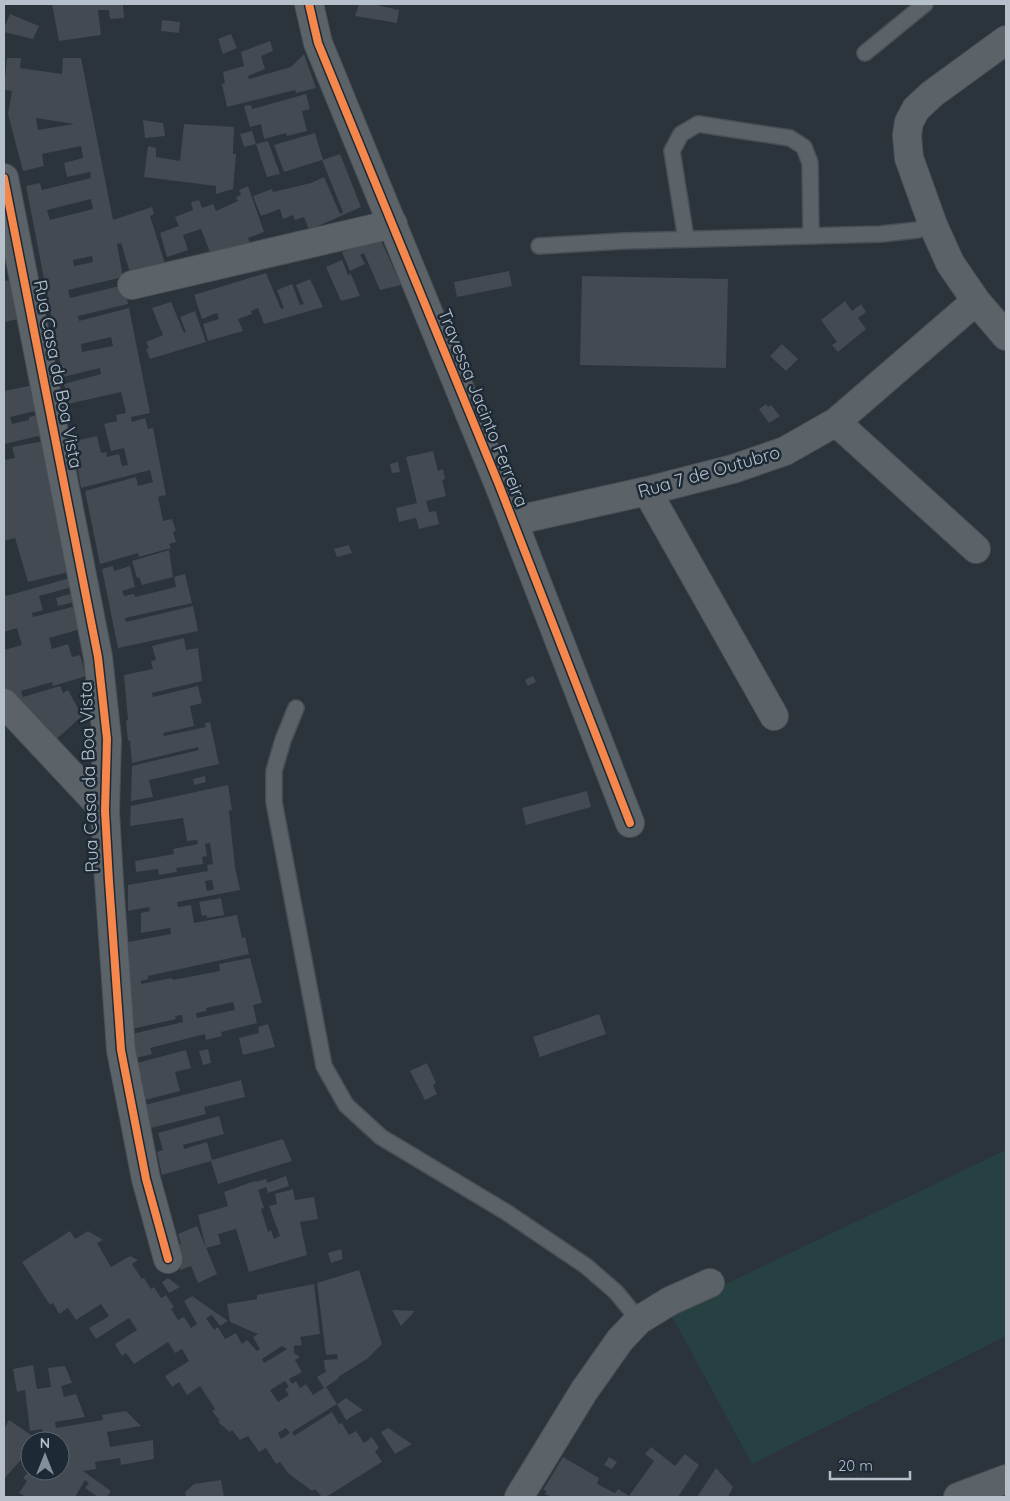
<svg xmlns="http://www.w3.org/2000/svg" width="1010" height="1501" viewBox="0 0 1010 1501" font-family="Quicksand,sans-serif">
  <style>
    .green { fill: #274041 }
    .building { fill: #434a51; fill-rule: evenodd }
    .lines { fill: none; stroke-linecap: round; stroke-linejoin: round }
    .service-casing { stroke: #494f55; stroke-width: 18 }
    .minor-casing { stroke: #494f55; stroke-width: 30 }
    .service { stroke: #5b6268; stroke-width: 15 }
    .minor { stroke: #5b6268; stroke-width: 28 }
    .cycleway-casing { stroke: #1d2a36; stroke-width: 11 }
    .cycleway { stroke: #f5874c; stroke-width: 8 }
    .labels { text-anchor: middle; stroke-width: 5; stroke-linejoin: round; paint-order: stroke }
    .street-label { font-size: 18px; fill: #b5c0cb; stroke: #1d2a36 }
  </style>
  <rect width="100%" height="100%" fill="#2b333b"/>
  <!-- green -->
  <path class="green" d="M1006 1150V1336L752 1464 669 1311Z"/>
  <!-- building -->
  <path class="building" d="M52 4H123L124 18 110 19 109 10H98L101 35 59 41Z
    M359 4H372L399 10 397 23 355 16Z
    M10 14 39 26 33 39 4 32V28Z
    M162 20 180 22 179 33 161 31Z
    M231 34 237 48 223 54 218 39Z
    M270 41 273 51 261 56 265 69 248 76 249 79 291 67 304 54 316 88 296 93 295 90 227 107 222 84 225 83 223 72 244 66 241 52Z
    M7 58H21L20 68 62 74 63 58H81L113 220 152 207 154 214 150 216 168 273 133 282 121 243 117 244 123 277 68 290 70 298 124 285 128 304 78 316 79 321 129 308 150 413 131 417 132 422 145 418 148 429 153 428 166 495 158 497 163 521 172 519 176 531 173 532 176 542 169 544 171 548 139 557 138 553 100 564 85 491 136 477 138 486 153 482 150 470 81 488 76 459 79 458 75 441 97 436 101 453 106 452 107 457 119 454 122 466 128 465 124 448 111 451 104 424 117 421 116 415 126 413 121 392 68 404 64 384 101 374 100 368 63 377 26 186 40 183 42 190 91 178 90 172 67 177 64 163 83 158 81 146 42 154 44 166 23 171 8 114 12 91 4 90ZM36 118 74 124 38 130ZM91 199 93 209 50 220 47 210ZM92 256 93 262 74 266 73 260ZM111 337 113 346 82 352 81 344Z
    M306 94 310 109 302 111 307 131 287 136 286 133 264 139 261 124 250 127 244 106 251 105 252 109Z
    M143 120 163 123 165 136 145 138Z
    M184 124 234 127 233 154H236L233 189 216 194V186L144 177 148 146 156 148V157L180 161Z
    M252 131 256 144 244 147 240 134Z
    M315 133 323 160 340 154 361 207 309 230 304 217 295 220 293 215 283 219 280 209 261 216 253 196 272 189 273 192 311 183 324 177 340 214 343 212 322 160 284 172 274 145Z
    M268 141 280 174 267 177 256 144Z
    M248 186 264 232 248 238 252 248 213 260 201 229 183 235 188 250 167 257 160 233 179 226 175 217 193 210 191 202 199 200 202 208 213 204 216 211 238 201 236 197 241 195 239 190Z
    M380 238 401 285 380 290 364 253 360 255 365 264 350 271 342 252Z
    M342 260 348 275 351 274 360 296 341 301 326 267Z
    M509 271 512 286 457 297 454 282Z
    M266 273 281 309 284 308 277 290 292 284 300 305 304 304 296 285 310 279 323 307 264 324 258 308 251 311 252 314 238 319 243 331 208 341 203 324 219 319 217 313 202 319 194 295Z
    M582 276 728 279 726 368 580 365Z
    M10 280 19 319 4 322V281Z
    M845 301 852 311 861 304 866 312 858 318 866 329 838 352 832 345 837 342 821 320Z
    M171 302 184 333 186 332 180 317 195 311 206 342 150 359 146 349 149 348 146 342 163 335 152 308Z
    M782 344 798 359 786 371 770 356Z
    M34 385 40 410 10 417 12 424 29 420V417L38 415 43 435 4 444V391Z
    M766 404 768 407 771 405 780 416 769 423 759 409Z
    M44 441 69 572 28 582 15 538 4 541V460L15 458 12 447Z
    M433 451 438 471 443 469 445 479 442 480 446 496 426 501 429 512 436 511 439 524 419 529 416 518 399 522 396 508 417 503 406 457Z
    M398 462 400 472 392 473 390 464Z
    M349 545 352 553 337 557 334 549Z
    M169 550 173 577 142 585 139 577 137 578 132 561Z
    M113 566 114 571 130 566 135 587 122 591 124 596 134 594 135 597 176 587 174 577 185 574 192 603 125 618 126 622 193 606 198 631 118 648 102 569Z
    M70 578 72 587 39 596 43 610 32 613 33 617 76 606 81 629 49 638 52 649 68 644 72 657 80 655 86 676 53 686 52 682 21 691 23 697 60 686 63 693 68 690 82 716 49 746 4 695V650L22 645 17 628 4 632V592L6 596Z
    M73 593 75 602 58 606 56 598Z
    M184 638 186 650 198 648 202 681 152 693 153 697 198 686 202 703 190 706 194 726 163 733 164 736 206 727 205 723 210 722 219 764 149 780 153 797 131 801 132 766 199 750 198 747 132 763 130 740 128 741 126 721 128 720 124 675 153 669 151 661 156 660 152 646Z
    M533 676 536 682 528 686 525 680Z
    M205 776 206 782 194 785 193 779Z
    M228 785 232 810 229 811 235 867 240 890 177 902 178 907 191 905 194 923 237 915 242 938 245 937 249 954 148 976V979L141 981V984L172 978 173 980 220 971 219 964 250 958 262 1003 253 1005 257 1023 221 1032 222 1036 206 1040 205 1034 150 1048 152 1054 136 1058 132 1034 183 1022 182 1015 175 1016 176 1019 132 1029 128 942 171 934 170 928 141 933V913L150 911 149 907 128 911V885L208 871 207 865 213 864 210 843 205 844 207 856 202 857 203 864 176 868 177 872 159 875 158 869 136 872 135 861 174 854 173 849 198 844 197 840 187 841 183 818 130 826 131 806ZM212 880 214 889 207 891 205 881ZM233 1002 235 1010 197 1018 196 1013 206 1011V1008Z
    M587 791 591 807 526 825 522 808Z
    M221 898 224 915 207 918 206 915 202 916 199 902Z
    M599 1014 606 1034 540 1057 533 1037Z
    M268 1024 275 1047 243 1055 239 1038 259 1033 258 1027Z
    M208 1049 211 1063 203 1065 199 1051Z
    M186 1050 191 1068 175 1072 180 1091 145 1100 137 1063Z
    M427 1063 436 1083 433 1085 437 1094 425 1100 410 1071Z
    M241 1080 245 1097 204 1107 206 1114 151 1128 145 1105Z
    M219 1116 224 1134 183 1145 184 1149 207 1142 212 1160 283 1139 292 1161 218 1184 211 1161 162 1175 157 1152 163 1150 158 1133Z
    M286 1176 289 1186 268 1193 266 1187 258 1190 264 1208 261 1209 268 1232 271 1230 274 1239 280 1236 269 1206 277 1204 275 1194 293 1189 295 1200 314 1197 318 1219 300 1222 307 1255 249 1272 236 1229 218 1234 221 1244 206 1248 198 1215 228 1206 224 1192 255 1181 256 1182 266 1179 267 1183Z
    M197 1226 217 1274 198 1283 191 1266 181 1270 175 1263 171 1248 181 1244 178 1234Z
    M70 1231 75 1239 88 1231 103 1240 97 1243 111 1267 130 1256 138 1260 132 1264 142 1279 144 1278 151 1289 154 1287 161 1298 166 1295 174 1307 171 1309 178 1320 184 1317 191 1328 197 1324 184 1301 192 1296 228 1321 220 1326 212 1315 206 1318 214 1330 218 1327 225 1339 236 1333 242 1344 247 1340 257 1351 260 1349 253 1337 258 1334 230 1322 227 1304 257 1299V1295L314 1284 320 1334 300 1337 302 1345 294 1346V1353L300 1357 295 1360 302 1372 289 1379 292 1384 296 1381 300 1388 306 1384 313 1395 324 1388 317 1377 327 1371 325 1370 324 1360 338 1359 337 1354 326 1355 317 1283 359 1270 382 1344 367 1359 338 1377 339 1378 326 1387 337 1404 292 1432 294 1436 332 1412 339 1424 342 1423 349 1435 356 1431 364 1443 372 1437 379 1448 375 1451 382 1462 326 1497H322L315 1489 312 1491 288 1473 280 1462 276 1464 266 1448 259 1452 248 1436 240 1440 232 1430 230 1432 218 1422 220 1421 212 1411 215 1409 200 1386 187 1395 179 1382 172 1387 165 1376 189 1361 182 1349 175 1353 168 1342 134 1364 126 1353 122 1356 115 1344 137 1330 129 1318 96 1339 89 1328 109 1316 101 1304 76 1320 68 1308 59 1314 53 1303 50 1305 22 1262ZM282 1346 287 1349 264 1363 262 1359ZM285 1381 289 1387 285 1389 289 1395 278 1402 270 1390ZM286 1428 290 1433 281 1439 278 1433Z
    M341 1249 343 1259 331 1263 328 1253Z
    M168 1278 180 1287 169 1293 162 1282Z
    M392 1310 415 1311 401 1326Z
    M33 1365 37 1389 51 1387 48 1368 65 1366 72 1383 61 1386 64 1397 76 1394 85 1417 55 1422 56 1428 103 1420 102 1415 126 1411 141 1426 107 1432 110 1447 153 1440 154 1459 121 1465 120 1458 95 1462 96 1469 83 1471 111 1491 107 1497H98L85 1488 89 1483 85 1480 75 1497H26L19 1493 27 1481 23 1478 29 1471 42 1480 44 1477 40 1474 42 1471H60V1455L64 1440 58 1441 57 1438 46 1439 45 1432 43 1433 42 1429 30 1431 25 1390 17 1392 13 1369Z
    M346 1398 363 1410 346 1420 337 1404Z
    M9 1420 40 1441H30V1451L27 1449 20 1461 4 1479V1429Z
    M388 1428 412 1444 395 1454 381 1432Z
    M651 1447 675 1466 685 1454 699 1465 678 1497H552L545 1494 547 1491 543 1490 563 1457 599 1478 597 1484 615 1493 618 1489 629 1496 654 1461 645 1454Z
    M609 1457 617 1462 612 1469 604 1465Z
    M716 1468 733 1487 728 1497H697Z
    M221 1480 224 1497H186L185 1492 194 1484Z"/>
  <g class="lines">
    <defs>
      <path id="service" d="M865 53 925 4
        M686 239 672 151 681 134 698 124 790 138 804 147 810 163 811 236
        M539 246 623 241 881 234 917 230 933 225
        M296 708 283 740 274 771V802L324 1066 346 1105 381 1137 506 1212 586 1266 616 1292 639 1320"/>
      <path id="minor" d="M309 4 318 43 499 485 630 823
        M1006 40 932 94 916 109 909 122 907 135 909 158 933 225 950 263 976 301 1006 336
        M4 178 98 657 107 739 105 811 109 881 121 1050 146 1179 168 1259
        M132 285 393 224
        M836 422 976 549
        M647 491 774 716
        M513 521 647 491 733 469 785 451 836 422 976 301
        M4 703 105 811
        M519 1497 584 1391 620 1340 639 1320 670 1301 710 1283
        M958 1497 1006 1479"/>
    </defs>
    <!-- service casing -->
    <use href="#service" class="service-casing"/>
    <!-- minor casing -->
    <use href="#minor" class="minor-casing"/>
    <!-- service -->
    <use href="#service" class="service"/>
    <!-- minor -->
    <use href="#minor" class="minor"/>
    <defs>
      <path id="cycleway" d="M309 4 318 43 499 485 630 823
        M4 178 98 657 107 739 105 811 109 881 121 1050 146 1179 168 1259"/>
    </defs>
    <!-- cycleway casing -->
    <use href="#cycleway" class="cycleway-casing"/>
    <!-- cycleway -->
    <use href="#cycleway" class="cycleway"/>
  </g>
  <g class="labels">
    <!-- street labels -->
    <g class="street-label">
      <text transform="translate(58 374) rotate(79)" y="6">Rua Casa da Boa Vista</text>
      <text transform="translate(483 408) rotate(68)" y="6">Travessa Jacinto Ferreira</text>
      <text transform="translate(709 472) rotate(-16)" y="6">Rua 7 de Outubro</text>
      <text transform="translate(89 777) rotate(-92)" y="6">Rua Casa da Boa Vista</text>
    </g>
  </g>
  <!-- border -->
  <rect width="1010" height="1501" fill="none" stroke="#b5c0cb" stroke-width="10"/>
  <!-- north arrow -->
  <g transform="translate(45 1456)"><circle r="24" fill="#1d2a36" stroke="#5a6672"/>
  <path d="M0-4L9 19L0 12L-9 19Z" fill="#858f99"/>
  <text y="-8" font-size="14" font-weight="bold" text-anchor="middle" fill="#b5c0cb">N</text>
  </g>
  <!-- scale -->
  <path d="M830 1471v8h80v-8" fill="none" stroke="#b5c0cb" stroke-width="2.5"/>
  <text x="838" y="1471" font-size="15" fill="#b5c0cb" stroke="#1d2a36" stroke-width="4" paint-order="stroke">20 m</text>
</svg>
